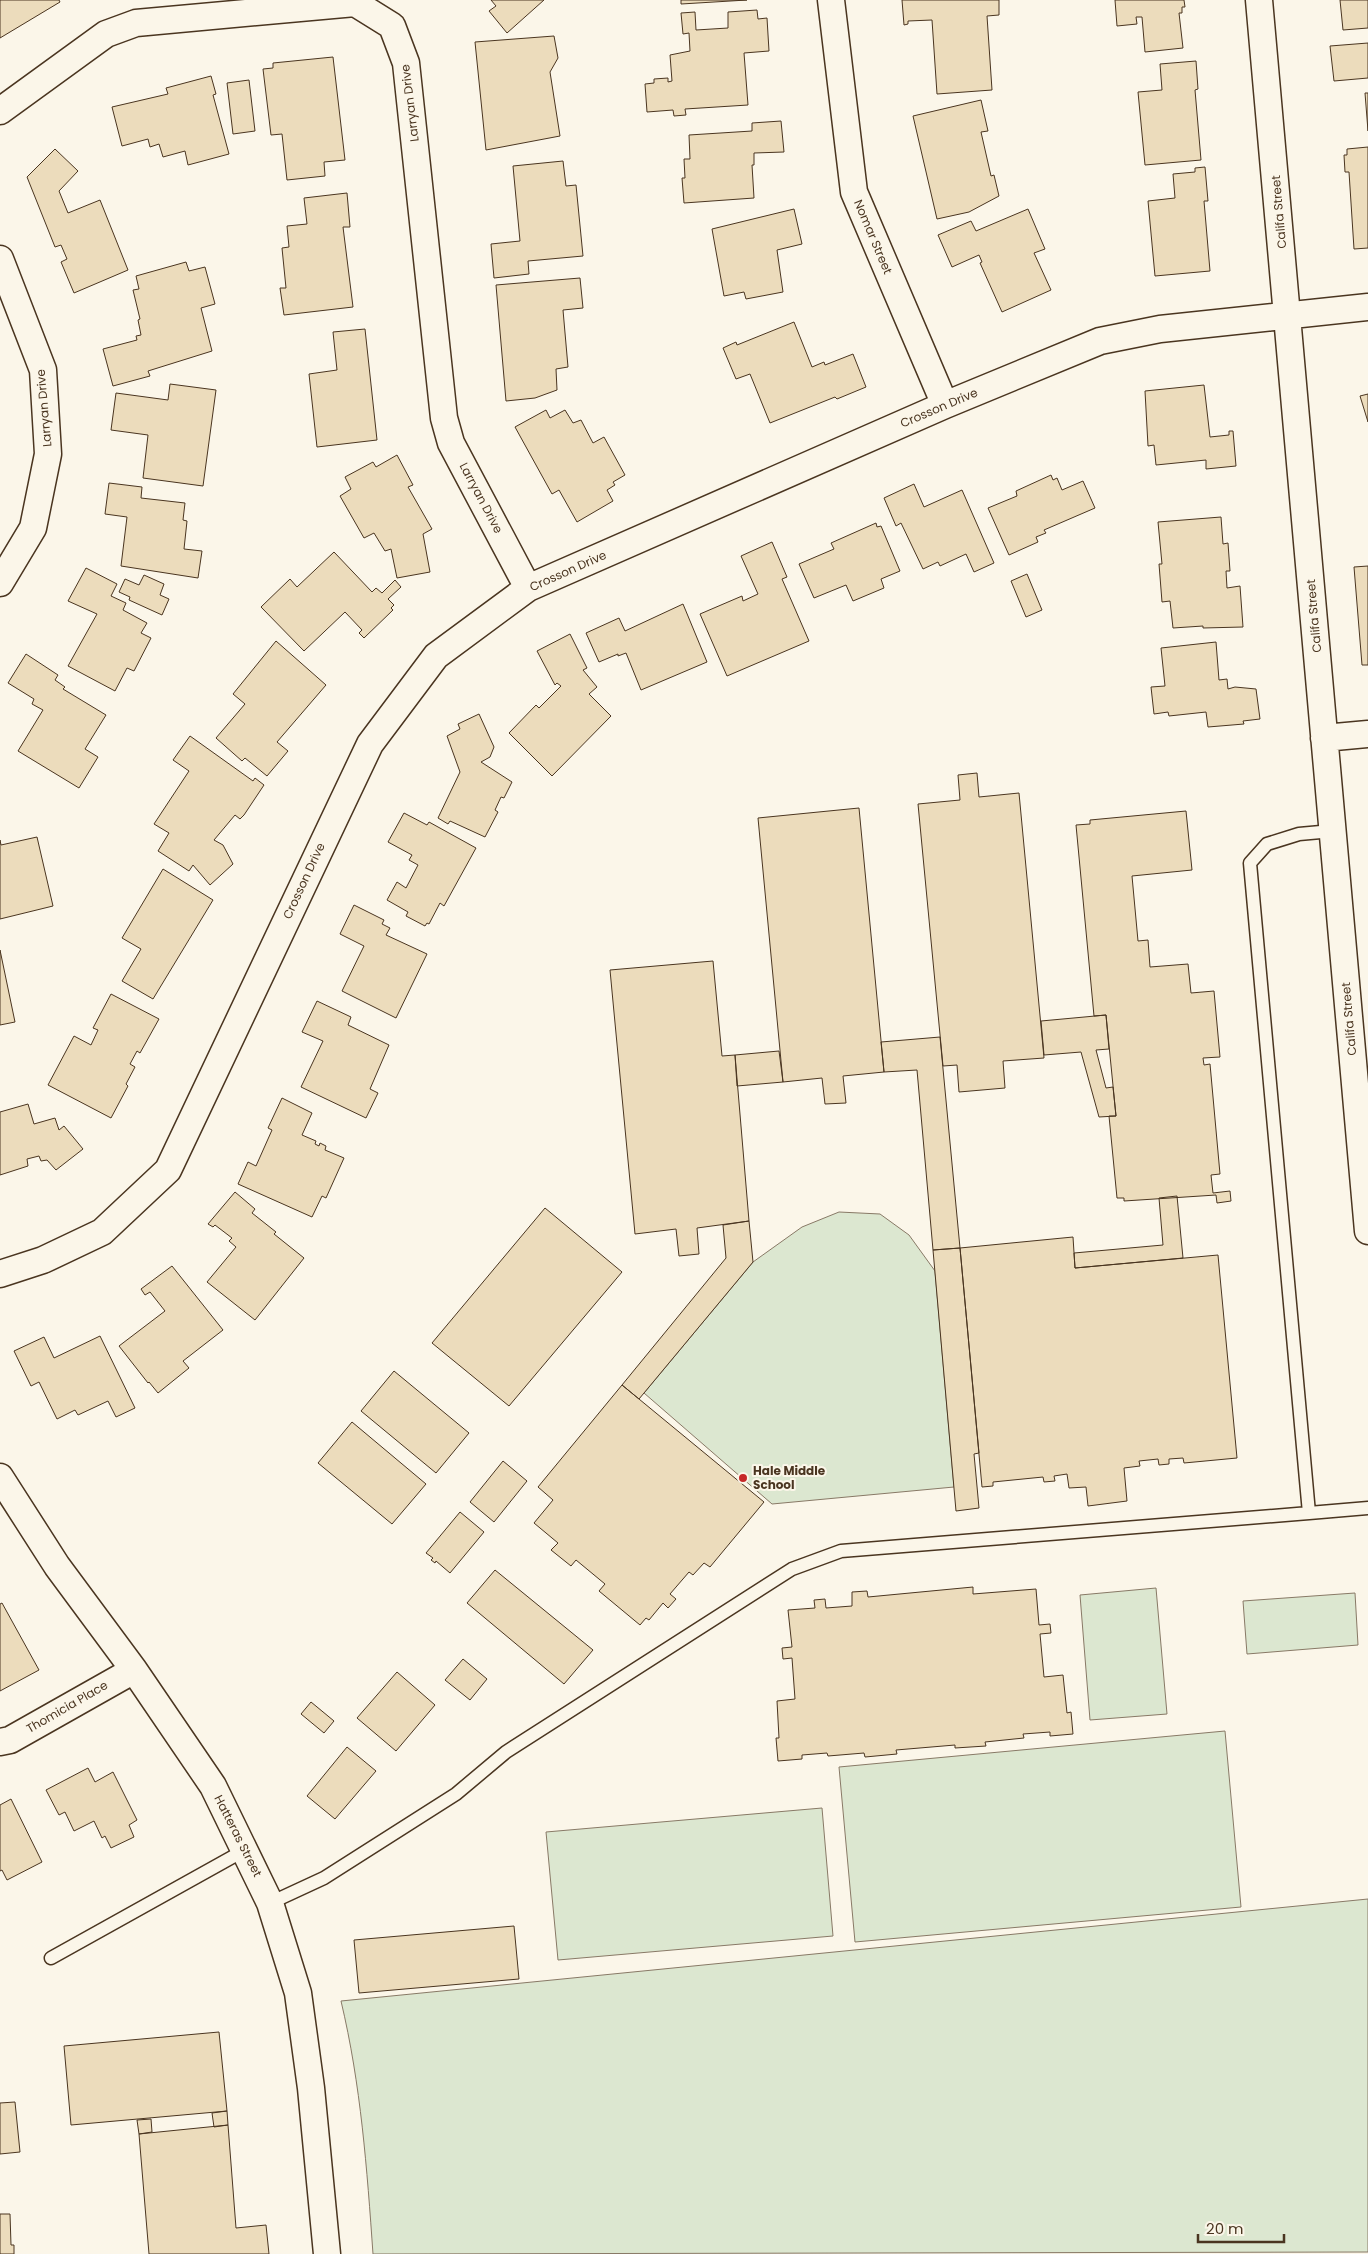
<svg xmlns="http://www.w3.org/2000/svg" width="1368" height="2254" viewBox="0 0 1368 2254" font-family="Poppins,sans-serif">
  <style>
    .green { fill: #dce7d0; stroke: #887966 }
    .building { fill: #ecdcbc; stroke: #4a3520 }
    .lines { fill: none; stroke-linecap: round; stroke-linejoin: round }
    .lane-casing { stroke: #4a3520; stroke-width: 15 }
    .street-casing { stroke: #4a3520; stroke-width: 29 }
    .lane { stroke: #fbf6e9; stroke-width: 12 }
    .street { stroke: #fbf6e9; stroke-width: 26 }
    .poi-dot { fill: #c62828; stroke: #fbf6e9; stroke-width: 2 }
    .labels { text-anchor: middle; stroke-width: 4; stroke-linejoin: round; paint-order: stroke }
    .street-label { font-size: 12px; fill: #4a3520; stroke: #fbf6e9 }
    .poi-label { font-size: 12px; font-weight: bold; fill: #4a3520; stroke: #fbf6e9; text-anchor: start }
  </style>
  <rect width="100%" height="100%" fill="#fbf6e9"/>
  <!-- green -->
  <path class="green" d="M839 1212 880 1214 909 1235 935 1271 954 1487 772 1504 644 1393 753 1262 802 1227Z
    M1156 1588 1167 1714 1090 1720 1080 1595Z
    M1355 1593 1358 1645 1247 1654 1243 1601Z
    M1225 1731 1241 1907 855 1942 839 1767Z
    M822 1808 833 1936 558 1960 546 1832Z
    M1368 1899V2252L373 2254C367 2169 361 2085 341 2001Z"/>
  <!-- building -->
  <path class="building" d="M0 0H59L60 2 0 38Z
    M491 0H544L507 33 489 11 496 6Z
    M681 0H747L681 4Z
    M902 0H999V15L987 16 992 90 937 94 932 20 908 21V24L904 25Z
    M1115 0H1184L1185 7H1182V13H1179L1183 48 1145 52 1142 17H1136L1137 24 1117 26Z
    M1340 0H1368V28L1343 30Z
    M757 10 758 19 767 18 769 51 744 53 748 105 685 109 686 115 674 116 673 110 647 112 645 84 654 83V79L668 78V82L672 81 670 55 690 51 689 33 683 34 681 13 695 12 696 30 728 28V12Z
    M554 36 558 58 550 72 560 136 486 150 475 42Z
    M1368 43V78L1334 81 1330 46Z
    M333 57 345 160 324 162 325 176 287 180 282 134 271 135 263 69 273 68V63Z
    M1196 61 1198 89 1195 90 1201 160 1145 165 1138 92 1162 90 1160 64Z
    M211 76 216 94 213 95 229 154 188 165 185 151 163 157 159 144 150 147 148 139 122 146 112 107 168 94 166 88Z
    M249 80 255 131 233 134 227 83Z
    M1365 93H1368V131Z
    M981 100 988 131 981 132 991 176 994 175 999 196 969 212 937 219 913 116Z
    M781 121 784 152 754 153V165H752L754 198 684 203 682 178H685L684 159H690L689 135 752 131V123Z
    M1368 147V248L1354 249 1349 172H1345L1344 155H1347V149Z
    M55 149 78 171 59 191 68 213 100 200 128 270 74 293 61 262 67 259 61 245 55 247 27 177Z
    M563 161 566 186 576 185 583 256 528 261 529 274 494 278 491 244 520 241 513 166Z
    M1205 167 1208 201H1204L1210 271 1155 276 1148 201 1175 198 1173 174 1195 172V168Z
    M347 193 350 227H343L353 307 284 315 280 288H286L282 248 289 247 287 226 307 224 304 198Z
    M794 209 802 244 777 250 783 292 746 299 744 292 724 296 712 229Z
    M1028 209 1045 249 1034 253 1051 290 1002 312 980 263 982 262 979 255 952 267 938 235 971 221 976 231Z
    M186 262 189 271 205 267 215 304 201 308 212 351 148 371 150 376 113 386 103 349 137 340 136 336 141 335 138 320 140 319 133 290 139 289 136 276Z
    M580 278 583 308 563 310 568 367 556 369 557 390 535 398 506 401 496 285Z
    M794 322 812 367 824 362 825 365 853 354 866 387 837 399 835 397 770 423 750 374 736 379 723 348 736 342 737 345Z
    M365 329 377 440 317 447 309 374 337 370 333 332Z
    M170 384 216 390 203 486 143 478 148 435 111 430 116 393 168 400Z
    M1204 385 1210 437 1229 435V431H1233L1236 466 1206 469V460L1156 465 1154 445 1148 446 1145 391Z
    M1368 394V422L1360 396Z
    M546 410 550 418 565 410 573 423 581 420 593 443 604 437 625 475 613 482 615 485 607 490 613 501 577 522 559 490 552 494 515 427Z
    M397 455 413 485 408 487 432 529 423 534 430 572 397 578 391 549 385 551 374 533 364 538 340 496 351 489 345 477 373 462 376 467Z
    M1051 475 1053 480 1057 478 1062 490 1083 481 1095 508 1044 530 1046 533 1036 537 1038 542 1009 555 988 508 1017 496 1016 491Z
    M109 483 142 487 141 498 185 503 183 520 187 521 184 549 202 551 198 578 121 566 127 517 105 514Z
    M914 484 924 507 962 490 994 563 974 572 966 554 940 566 938 562 923 569 901 523 896 526 884 498Z
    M1221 517 1223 544 1228 543 1230 571H1226L1227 588 1240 586 1243 627 1203 628V626L1173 628 1170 601 1162 602 1159 564H1162L1158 522Z
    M876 523 877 527 881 526 900 571 881 579 884 588 853 601 846 585 814 598 799 564 834 549 831 543Z
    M772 542 787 577 782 579 809 641 727 676 700 614 742 596 743 601 758 594 741 556Z
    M334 552 372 592 376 588 382 593 395 580 401 587 388 599 394 605 391 608 393 610 364 638 359 633 362 630 345 612 304 651 261 607 290 579 297 587Z
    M1368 566V665H1362L1354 567Z
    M86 568 117 584 111 596 126 603 123 610 147 623 141 633 151 638 134 671 127 668 115 691 68 666 97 614 68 601Z
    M1027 574 1042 610 1026 617 1011 581Z
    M144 575 164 584 160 595 169 599 162 615 129 600 130 597 119 592 125 579 139 585Z
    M683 604 707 662 641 690 626 653 618 656V654L599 662 586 633 619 618 625 631Z
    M570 634 587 668 583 670 597 687 589 694 611 716 552 776 509 733 536 705 539 708 561 686 557 683 555 685 537 651Z
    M276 641 326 685 277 742 288 751 267 776 245 758 242 761 216 738 245 704 233 694Z
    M1216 642 1219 680 1227 679 1228 689 1235 687 1256 689 1260 719 1243 721 1244 724 1208 727 1206 712 1169 716 1168 712 1154 714 1151 687 1165 686 1161 648Z
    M26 654 58 675 55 680 65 687 63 689 106 715 85 749 98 757 79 788 18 751 43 710 32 704 34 699 8 683Z
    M479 714 494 747 490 757 481 762 512 782 504 798 501 797 495 810 498 812 485 837 450 821 448 824 438 818 460 772 447 736 460 729 458 724Z
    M190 736 253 781 255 778 264 785 244 815 240 819 235 815 214 840 223 845 233 864 210 885 193 865 189 871 158 851 169 833 154 824 189 771 173 760Z
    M977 773 979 797 1019 793 1044 1058 1003 1061 1005 1088 959 1092 957 1065 943 1066 918 804 960 800 958 775Z
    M859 808 884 1072 843 1076 846 1103 825 1104 822 1078 783 1082 758 818Z
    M1186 811 1192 870 1132 876 1138 941 1148 940 1150 967 1188 964 1191 993 1214 991 1220 1057 1203 1058 1204 1065 1210 1064 1220 1174 1211 1175 1213 1193 1230 1191 1231 1201 1217 1203 1216 1195 1124 1201V1198H1117L1109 1116H1116L1106 1015 1094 1016 1076 825 1090 824V820Z
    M404 813 427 825 429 822 476 848 444 906 440 903 429 924 427 923 425 926 406 916 408 912 387 900 397 882 406 888 418 865 409 860 412 855 388 842Z
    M37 837 53 906 0 919V840L1 845Z
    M163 869 213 900 153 999 122 981 141 949 122 938Z
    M354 905 384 920 382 924 390 928 386 935 427 954 396 1018 342 991 364 946 340 934Z
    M0 950 15 1022 0 1025Z
    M713 961 722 1056 735 1055 749 1221 697 1228 699 1254 679 1256 676 1229 635 1234 610 970Z
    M111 994 159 1019 140 1053 137 1051 130 1064 135 1067 126 1084 128 1086 111 1118 48 1085 74 1036 91 1045 98 1030 93 1028Z
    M317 1001 351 1017 348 1025 389 1045 370 1089 378 1093 366 1118 301 1087 323 1041 302 1032Z
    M1106 1015 1109 1049 1096 1050 1106 1088 1113 1087 1116 1116 1099 1117 1081 1052 1044 1055 1041 1021Z
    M940 1037 960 1248 933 1250 917 1070 884 1072 881 1042Z
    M779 1051 783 1082 737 1086 735 1055Z
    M282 1098 312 1113 302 1135 316 1141 315 1144 319 1146 320 1143 326 1146 325 1150 344 1158 326 1198 322 1196 312 1217 238 1184 248 1162 256 1166 272 1130 268 1128Z
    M28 1104 34 1124 55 1118 59 1130 64 1126 83 1149 56 1170 47 1160 41 1161 39 1156 27 1159 28 1166 0 1175V1112Z
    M235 1192 255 1209 252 1213 276 1232 274 1234 304 1258 255 1320 207 1282 236 1247 229 1241 232 1238 215 1225 213 1227 208 1224Z
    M1177 1196 1183 1258 1075 1268 1074 1253 1163 1245 1159 1198Z
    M545 1208 622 1272 509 1406 432 1343Z
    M749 1221 753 1262 639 1399 622 1385 726 1258 723 1225Z
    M1073 1237 1075 1268 1218 1255 1237 1458 1184 1463 1183 1458 1169 1459V1464L1159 1465 1158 1459 1139 1461 1140 1466 1124 1468 1127 1501 1088 1506 1086 1487 1069 1488 1067 1474 1054 1476 1055 1481 1044 1482 1043 1477 993 1482V1486L982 1487 960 1248Z
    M960 1248 979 1453 974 1454 979 1508 956 1511 933 1250Z
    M172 1266 223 1330 183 1361 189 1368 158 1393 149 1382 148 1383 119 1346 165 1311 150 1292 145 1295 141 1289Z
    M100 1336 135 1408 116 1417 108 1401 78 1415 75 1410 57 1419 39 1382 31 1386 14 1351 44 1337 54 1358Z
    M394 1371 469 1433 436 1473 361 1411Z
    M622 1385 764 1502 710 1567 704 1563 693 1575 689 1572 670 1594 676 1599 668 1608 663 1603 649 1620 646 1618 640 1625 599 1591 605 1584 576 1560 571 1566 551 1550 558 1543 534 1523 553 1500 538 1487Z
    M352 1422 426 1484 392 1524 318 1463Z
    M503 1461 527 1481 494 1522 470 1502Z
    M460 1512 484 1532 450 1573 436 1561 435 1563 431 1560 433 1558 426 1553Z
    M495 1570 593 1650 564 1684 467 1603Z
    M973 1587V1594L1036 1589 1039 1625 1050 1624 1051 1633 1040 1634 1044 1677 1063 1675 1067 1713 1071 1712 1073 1734 1050 1736V1732L1023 1734 1024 1738 985 1742 986 1746 955 1748V1745L896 1750 897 1754 865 1757 864 1753 828 1756 827 1753 802 1755V1759L778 1761 776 1738H779L777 1701 795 1699 792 1658 783 1659 782 1648 792 1647 788 1610 815 1608 814 1600 825 1599 826 1608 852 1606V1592L867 1591 868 1597Z
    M2 1603 39 1670 0 1691V1604Z
    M463 1659 487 1679 470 1700 445 1680Z
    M397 1672 435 1705 396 1751 357 1718Z
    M311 1702 334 1721 324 1733 301 1714Z
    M347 1747 376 1771 335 1819 307 1796Z
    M88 1768 95 1782 113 1772 137 1820 129 1825 134 1837 111 1848 105 1836 102 1838 94 1821 74 1831 65 1812 59 1815 46 1790Z
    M11 1799 42 1862 7 1880 2 1870 0 1871V1805Z
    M514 1926 519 1979 359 1993 354 1940Z
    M219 2032 227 2111 71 2125 64 2046Z
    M15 2102 20 2152 0 2154V2103Z
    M227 2111 228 2125 214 2127 212 2113Z
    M151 2119 152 2132 139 2134 137 2120Z
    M228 2125 236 2228 266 2225 269 2254H149L139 2134Z
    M0 2214H10L11 2245H14V2254H0Z"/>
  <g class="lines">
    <defs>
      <path id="lane" d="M1332 831 1299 834 1267 844 1250 863 1309 1513 1368 1508
        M270 1903 324 1878 456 1794 506 1752 792 1569 841 1551 1309 1513
        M51 1958 245 1850"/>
      <path id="street" d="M831 0 854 192 945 405
        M1259 0 1368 1231
        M0 111 106 34 136 23 355 3 392 26 406 63 444 418 451 443 528 588
        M0 259 43 370 48 454 33 528 0 583
        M1324 738 1368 734
        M0 1274 43 1260 102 1232 168 1170 370 744 436 656 528 588 945 405 1100 341 1160 329 1368 307
        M0 1477 57 1566 134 1670 213 1786 270 1903 298 1993 311 2088 327 2254
        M0 1742 10 1740 134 1670"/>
    </defs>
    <!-- lane casing -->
    <use href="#lane" class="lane-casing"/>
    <!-- street casing -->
    <use href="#street" class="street-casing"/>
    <!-- lane -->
    <use href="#lane" class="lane"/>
    <!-- street -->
    <use href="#street" class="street"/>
  </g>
  <!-- markers -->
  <circle class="poi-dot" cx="743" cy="1478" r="5"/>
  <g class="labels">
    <!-- street labels -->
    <g class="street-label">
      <text transform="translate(410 103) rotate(-97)" y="4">Larryan Drive</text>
      <text transform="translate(1279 212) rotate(-95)" y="4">Califa Street</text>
      <text transform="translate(873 237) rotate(67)" y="4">Nomar Street</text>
      <text transform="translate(44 408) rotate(-95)" y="4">Larryan Drive</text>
      <text transform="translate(939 408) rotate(-23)" y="4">Crosson Drive</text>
      <text transform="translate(481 498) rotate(62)" y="4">Larryan Drive</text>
      <text transform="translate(568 571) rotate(-24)" y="4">Crosson Drive</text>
      <text transform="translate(1314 616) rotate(-95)" y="4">Califa Street</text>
      <text transform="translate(304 881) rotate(-65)" y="4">Crosson Drive</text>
      <text transform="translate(1349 1019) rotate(-95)" y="4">Califa Street</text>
      <text transform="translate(67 1707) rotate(-30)" y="4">Thomicia Place</text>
      <text transform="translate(238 1836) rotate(63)" y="4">Hatteras Street</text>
    </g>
    <!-- poi labels -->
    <g class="poi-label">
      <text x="753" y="1475">Hale Middle<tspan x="753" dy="14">School</tspan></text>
    </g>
  </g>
  <!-- scale -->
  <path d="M1198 2234v8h86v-8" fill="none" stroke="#4a3520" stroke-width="2.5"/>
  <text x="1206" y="2234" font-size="15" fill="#4a3520" stroke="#fbf6e9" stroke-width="4" paint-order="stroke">20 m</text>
</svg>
